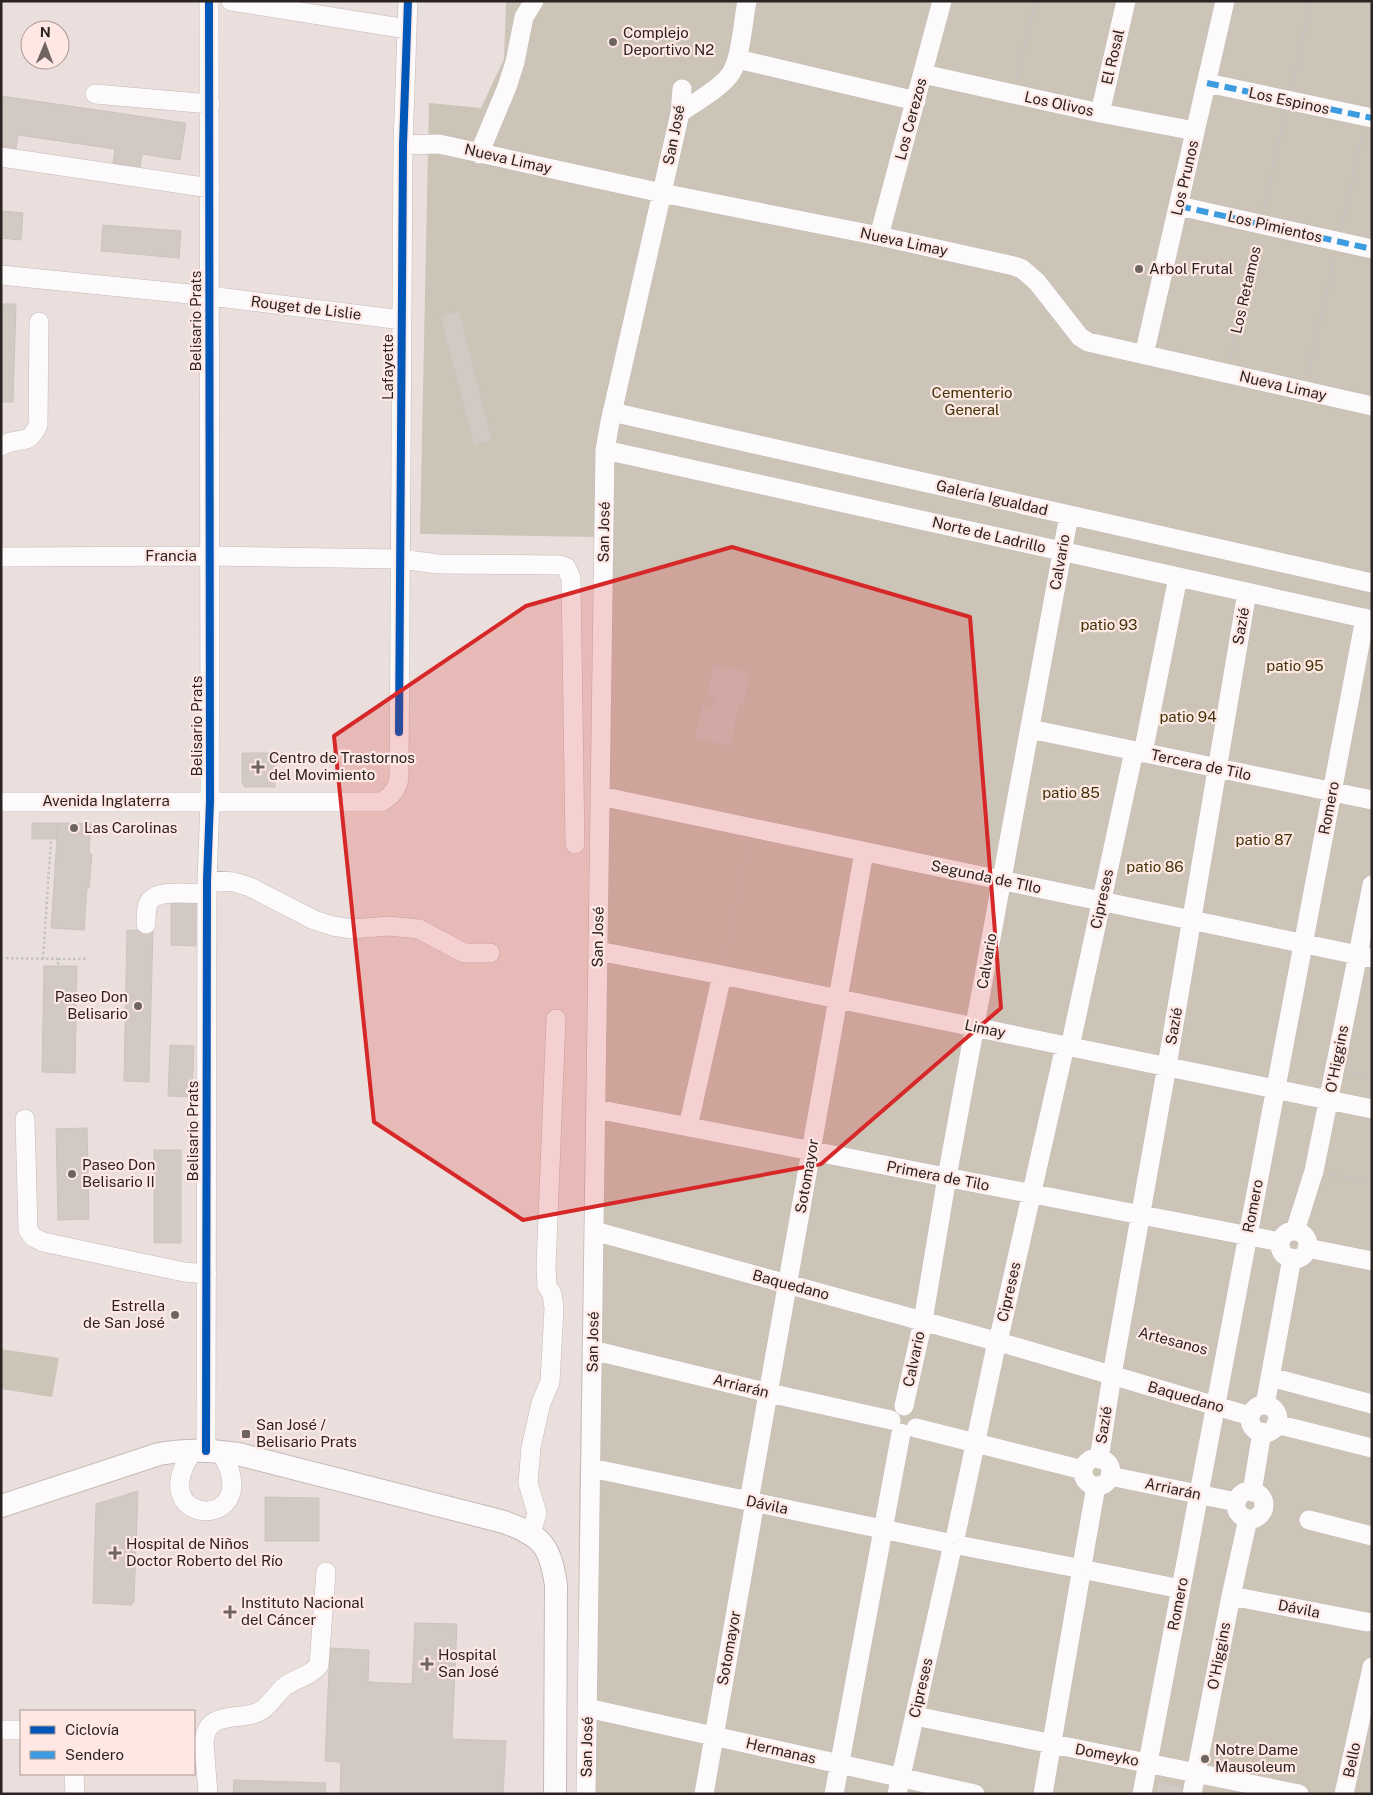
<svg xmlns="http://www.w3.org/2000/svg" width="1373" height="1795" viewBox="0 0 1373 1795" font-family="'Public Sans',sans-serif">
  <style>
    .green { fill: #cdc4b8 }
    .building { fill: #d3c9c3; stroke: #ccc3c0 }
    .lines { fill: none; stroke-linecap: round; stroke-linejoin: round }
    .minor-casing { stroke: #c3bab8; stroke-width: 20 }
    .major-casing { stroke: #c3bab8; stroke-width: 24 }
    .path { stroke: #c6c3c3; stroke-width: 2.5; stroke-dasharray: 2.5 2.5; stroke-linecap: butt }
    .minor { stroke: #fcfafa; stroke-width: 19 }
    .major { stroke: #fcfafa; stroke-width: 22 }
    .quiet { stroke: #3d9ce0; stroke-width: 6; stroke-dasharray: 12 6; stroke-linecap: butt }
    .cycleway-casing { stroke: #ffe8e4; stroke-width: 11 }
    .cycleway { stroke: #0057b8; stroke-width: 8 }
    .marked { fill: #d62828; fill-opacity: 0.2; stroke: #d62828; stroke-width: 4; stroke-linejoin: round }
    .poi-dot { fill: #6e6563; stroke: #ffe8e4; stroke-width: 2 }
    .labels { text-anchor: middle; stroke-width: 4.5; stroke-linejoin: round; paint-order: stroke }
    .poi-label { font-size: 15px; fill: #2b2322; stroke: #ffe8e4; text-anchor: start }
    .street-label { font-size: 15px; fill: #2b2322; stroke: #ffe8e4 }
    .park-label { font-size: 15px; fill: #413308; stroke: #ffe8e4 }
  </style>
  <rect width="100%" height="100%" fill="#ebdfdd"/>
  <!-- green -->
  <path class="green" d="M506 1H1372V1794H577L579 1516 595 537 420 534 429 103 481 108 504 59Z
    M1 1349 59 1358 52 1397 1 1389Z"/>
  <!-- building -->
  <path class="building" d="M1 96 186 123 180 160 142 154 140 167 113 163 115 149 18 135 16 149 1 147Z
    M1 211 23 213 21 240 1 238Z
    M103 225 181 231 179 258 101 251Z
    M1 304H16L13 402H1Z
    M459 311 492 440 474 445 440 316Z
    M713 665 750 672 744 706 739 705 731 746 695 739 702 705 714 707 715 699 707 697Z
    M242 753H274L275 787H245L242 782Z
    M32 823H58L57 839H32Z
    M58 823 91 824 89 854H92L89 888H87L84 930 51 928Z
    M171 896H196V946L171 945Z
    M127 930 153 931 149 1082 124 1081Z
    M44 966H77L75 1073 42 1072Z
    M170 1045 194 1046 192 1097 168 1096Z
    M87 1128 89 1219 58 1220 56 1129Z
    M154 1150H181V1243H154Z
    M138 1491 134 1602H132V1605L93 1603 96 1504Z
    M265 1497 319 1498V1541H265Z
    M415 1623 457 1624 452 1739 506 1741 503 1794H340L341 1762 325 1761 330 1648 369 1650 368 1682 412 1684Z
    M234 1780 326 1783 325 1794H233Z
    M1159 1782 1182 1787 1181 1794H1156Z"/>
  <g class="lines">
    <defs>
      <path id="minor" d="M231 1 407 29
        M737 59 916 101
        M923 74 1100 113 1195 131
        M1207 83 1372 118
        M95 94 210 104
        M680 113C695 102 718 90 729 76 741 62 743 20 747 1
        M1100 113 1126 1
        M403 145 439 144 662 193 879 236 1014 266 1022 269 1037 282 1080 337 1088 342 1372 406
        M479 154 507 87 515 62 524 17 534 1
        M1 157 210 188
        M1179 206 1372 249
        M879 236 942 1
        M1 275 210 296 402 320
        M1144 355 1225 1
        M612 412 1372 583
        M1 446C18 436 29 447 38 425L39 322
        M605 450 1372 620
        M1 557 210 556 400 559 438 564 560 565 566 567 571 578 575 844
        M1030 729 1372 800
        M1143 753 1178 577
        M600 796 1372 958
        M1 802H381C391 796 396 791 399 779L403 145 408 1
        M207 880 234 882 250 887 314 920 333 926 352 929 389 926 419 929 464 953H490
        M146 924C146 918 146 910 148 904 154 888 192 894 207 894
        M598 951 722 975 1372 1109
        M1070 1047 1134 751
        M596 1109 1280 1242
        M25 1119 28 1230 33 1237 43 1242 184 1272 207 1274
        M688 1127 722 975
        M594 1231 988 1339
        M1295 1231 1314 1171 1372 885
        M1280 1245a14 14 0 1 1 28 0a14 14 0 1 1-28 0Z
        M1307 1248 1372 1261
        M1000 1333 1065 1046
        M1006 1344 1250 1416
        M592 1350 769 1393 891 1420
        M1270 1377 1372 1404
        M1265 1405 1292 1258
        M1250 1419a14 14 0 1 1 28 0a14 14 0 1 1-28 0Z
        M904 1406 923 1321 947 1177 1069 515
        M1276 1424 1372 1448
        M916 1428 1083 1470
        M194 1450C142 1521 250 1533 229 1469 227 1463 223 1457 220 1451
        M206 1451 207 880 210 801 209 1
        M1083 1472a14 14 0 1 1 28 0a14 14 0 1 1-28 0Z
        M1099 1459 1112 1375 1167 1066 1247 592
        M591 1468 944 1542
        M1110 1476 1236 1502
        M1236 1505a14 14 0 1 1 28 0a14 14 0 1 1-28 0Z
        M1252 1492 1262 1432
        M749 1501 864 852
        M1309 1520 1372 1536
        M531 1533 537 1513 528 1483 531 1447 541 1403 550 1382 554 1308 552 1294 547 1286 546 1267 556 1019
        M956 1534 995 1351
        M963 1546 1072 1567
        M1083 1560 1096 1486
        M1091 1571 1181 1589
        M1231 1596 1367 1622
        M587 1708 975 1794
        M915 1716 1299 1794
        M1 1730H21
        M74 1774 75 1794
        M208 1794 204 1743C206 1707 242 1723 262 1710 271 1704 276 1694 284 1687 295 1678 310 1677 319 1665L326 1572
        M586 1794 605 450 610 422 680 113 682 89
        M704 1794 755 1502
        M834 1794 901 1433
        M897 1794 951 1553
        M1043 1794 1080 1579
        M1142 1794 1365 618
        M1192 1794 1231 1596 1248 1519
        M1344 1794 1372 1667"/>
      <path id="major" d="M1 1506 159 1454C185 1449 211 1450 238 1454L504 1522C542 1536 550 1545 556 1585L555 1794"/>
    </defs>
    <!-- minor casing -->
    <use href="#minor" class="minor-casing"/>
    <!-- major casing -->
    <use href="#major" class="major-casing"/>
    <!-- path -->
    <path class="path" d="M1017 78 1036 1
      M1292 85 1311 1
      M1370 101 1372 93
      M1264 207 1285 117
      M1342 225 1363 133
      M1230 358 1257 239
      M1308 374 1334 258
      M1 958 58 959V966
      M43 959 51 839
      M58 959H87
      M725 959 748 844
      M1351 1073 1372 1077
      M1329 1174 1372 1183
      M1137 1331 1210 1350"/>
    <!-- minor -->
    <use href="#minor" class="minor"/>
    <!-- major -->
    <use href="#major" class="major"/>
    <!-- quiet -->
    <path class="quiet" d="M1207 83 1372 118
      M1179 206 1372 249"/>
    <defs>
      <path id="cycleway" d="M399 732 403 145 408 1
        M206 1451 207 880 210 801 209 1"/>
    </defs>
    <!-- cycleway casing -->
    <use href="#cycleway" class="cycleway-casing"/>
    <!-- cycleway -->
    <use href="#cycleway" class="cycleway"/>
  </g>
  <!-- marked area -->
  <path class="marked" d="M732 547 970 617 1001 1008 821 1164 523 1220 374 1122 334 736 526 606Z"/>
  <!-- markers -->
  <g class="poi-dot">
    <circle cx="613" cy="42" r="5"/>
    <circle cx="1139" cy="269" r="5"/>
    <path d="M255.5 759.5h5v5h5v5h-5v5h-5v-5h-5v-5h5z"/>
    <circle cx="74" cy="828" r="5"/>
    <circle cx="138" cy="1006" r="5"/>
    <circle cx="72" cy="1174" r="5"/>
    <circle cx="175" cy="1315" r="5"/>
    <rect x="241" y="1429" width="10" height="10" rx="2.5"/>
    <path d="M112.5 1545.5h5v5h5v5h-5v5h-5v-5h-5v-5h5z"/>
    <path d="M227.5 1604.5h5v5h5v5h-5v5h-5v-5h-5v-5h5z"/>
    <path d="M424.5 1656.5h5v5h5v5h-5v5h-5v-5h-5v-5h5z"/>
    <circle cx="1205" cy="1759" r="5"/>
  </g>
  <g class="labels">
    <!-- poi labels -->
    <g class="poi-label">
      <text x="623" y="38">Complejo<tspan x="623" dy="17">Deportivo N2</tspan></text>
      <text x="1149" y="274">Arbol Frutal</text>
      <text x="269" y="763">Centro de Trastornos<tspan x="269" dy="17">del Movimiento</tspan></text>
      <text x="84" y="833">Las Carolinas</text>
      <text x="128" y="1002" text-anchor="end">Paseo Don<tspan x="128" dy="17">Belisario</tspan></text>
      <text x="82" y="1170">Paseo Don<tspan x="82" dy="17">Belisario II</tspan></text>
      <text x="165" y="1311" text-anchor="end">Estrella<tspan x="165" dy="17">de San José</tspan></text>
      <text x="256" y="1430">San José /<tspan x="256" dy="17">Belisario Prats</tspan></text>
      <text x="126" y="1549">Hospital de Niños<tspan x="126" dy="17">Doctor Roberto del Río</tspan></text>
      <text x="241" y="1608">Instituto Nacional<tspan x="241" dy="17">del Cáncer</tspan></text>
      <text x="438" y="1660">Hospital<tspan x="438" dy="17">San José</tspan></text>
      <text x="1215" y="1755">Notre Dame<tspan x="1215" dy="17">Mausoleum</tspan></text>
    </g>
    <!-- street labels -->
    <g class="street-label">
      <text transform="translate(1113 57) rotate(-77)" y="5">El Rosal</text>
      <text transform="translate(1289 101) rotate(12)" y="5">Los Espinos</text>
      <text transform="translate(1059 104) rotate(12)" y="5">Los Olivos</text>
      <text transform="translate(911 119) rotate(-75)" y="5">Los Cerezos</text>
      <text transform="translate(674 135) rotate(-79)" y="5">San José</text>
      <text transform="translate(508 159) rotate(13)" y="5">Nueva Limay</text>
      <text transform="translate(1185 178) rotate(-77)" y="5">Los Prunos</text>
      <text transform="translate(1275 227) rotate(13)" y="5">Los Pimientos</text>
      <text transform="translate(904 242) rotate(12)" y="5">Nueva Limay</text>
      <text transform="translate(1246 290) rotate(-77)" y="5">Los Retamos</text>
      <text transform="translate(306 308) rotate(7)" y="5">Rouget de Lislie</text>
      <text transform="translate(196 321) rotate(-90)" y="5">Belisario Prats</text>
      <text transform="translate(388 367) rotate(-90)" y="5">Lafayette</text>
      <text transform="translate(1283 386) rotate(13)" y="5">Nueva Limay</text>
      <text transform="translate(992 498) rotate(13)" y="5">Galería Igualdad</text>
      <text transform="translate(604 532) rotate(-89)" y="5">San José</text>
      <text transform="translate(989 535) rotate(13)" y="5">Norte de Ladrillo</text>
      <text x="171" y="561">Francia</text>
      <text transform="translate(1060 562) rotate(-80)" y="5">Calvario</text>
      <text transform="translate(1241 626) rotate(-80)" y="5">Sazié</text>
      <text transform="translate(197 726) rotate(-90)" y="5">Belisario Prats</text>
      <text transform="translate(1201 765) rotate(12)" y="5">Tercera de Tilo</text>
      <text x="106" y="806">Avenida Inglaterra</text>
      <text transform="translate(1329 808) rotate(-79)" y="5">Romero</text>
      <text transform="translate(986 877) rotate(12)" y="5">Segunda de TIlo</text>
      <text transform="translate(1102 899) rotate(-78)" y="5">Cipreses</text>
      <text transform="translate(598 937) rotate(-89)" y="5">San José</text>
      <text transform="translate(987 961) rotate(-80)" y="5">Calvario</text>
      <text transform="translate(1174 1026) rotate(-80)" y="5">Sazié</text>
      <text transform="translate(985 1029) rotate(12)" y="5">Limay</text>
      <text transform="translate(1337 1059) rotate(-79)" y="5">O'Higgins</text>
      <text transform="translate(193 1131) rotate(-90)" y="5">Belisario Prats</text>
      <text transform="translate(807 1176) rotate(-80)" y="5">Sotomayor</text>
      <text transform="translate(938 1176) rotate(11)" y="5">Primera de Tilo</text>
      <text transform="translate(1253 1206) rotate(-79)" y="5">Romero</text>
      <text transform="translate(791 1285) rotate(15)" y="5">Baquedano</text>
      <text transform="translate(1009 1292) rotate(-77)" y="5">Cipreses</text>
      <text transform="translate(1173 1341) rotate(15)" y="5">Artesanos</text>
      <text transform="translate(593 1342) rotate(-89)" y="5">San José</text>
      <text transform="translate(914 1359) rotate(-78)" y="5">Calvario</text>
      <text transform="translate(741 1386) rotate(14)" y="5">Arriarán</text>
      <text transform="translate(1186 1397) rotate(16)" y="5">Baquedano</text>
      <text transform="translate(1104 1425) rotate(-81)" y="5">Sazié</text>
      <text transform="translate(1173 1489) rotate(12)" y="5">Arriarán</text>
      <text transform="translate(767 1505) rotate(12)" y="5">Dávila</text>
      <text transform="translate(1178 1604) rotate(-79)" y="5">Romero</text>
      <text transform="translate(1299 1609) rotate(11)" y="5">Dávila</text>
      <text transform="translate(729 1648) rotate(-80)" y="5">Sotomayor</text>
      <text transform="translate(1219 1656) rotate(-79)" y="5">O'Higgins</text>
      <text transform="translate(921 1688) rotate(-77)" y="5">Cipreses</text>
      <text transform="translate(587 1747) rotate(-89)" y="5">San José</text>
      <text transform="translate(781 1751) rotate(13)" y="5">Hermanas</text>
      <text transform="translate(1107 1755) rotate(11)" y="5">Domeyko</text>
      <text transform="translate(1352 1760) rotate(-78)" y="5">Bello</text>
    </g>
    <!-- park labels -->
    <g class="park-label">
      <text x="972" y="398">Cementerio<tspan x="972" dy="17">General</tspan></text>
      <text x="1109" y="630">patio 93</text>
      <text x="1295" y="671">patio 95</text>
      <text x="1188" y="722">patio 94</text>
      <text x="1071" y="798">patio 85</text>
      <text x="1264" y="845">patio 87</text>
      <text x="1155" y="872">patio 86</text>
    </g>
  </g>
  <!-- border -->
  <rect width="1373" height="1795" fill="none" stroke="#2b2322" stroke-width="5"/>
  <!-- legend -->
  <rect x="20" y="1710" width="175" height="65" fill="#ffe8e4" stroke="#aa9996"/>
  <rect x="30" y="1726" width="25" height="8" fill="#0057b8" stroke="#aa9996"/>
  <text x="65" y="1735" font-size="15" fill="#2b2322">Ciclovía</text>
  <rect x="30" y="1751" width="25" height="8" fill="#3d9ce0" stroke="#aa9996"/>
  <text x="65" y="1760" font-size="15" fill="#2b2322">Sendero</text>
  <!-- north arrow -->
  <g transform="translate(45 45) rotate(1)"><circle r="24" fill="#ffe8e4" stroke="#aa9996"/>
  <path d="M0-4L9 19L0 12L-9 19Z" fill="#6e6563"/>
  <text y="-8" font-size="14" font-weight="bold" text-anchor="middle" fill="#2b2322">N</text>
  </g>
</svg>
